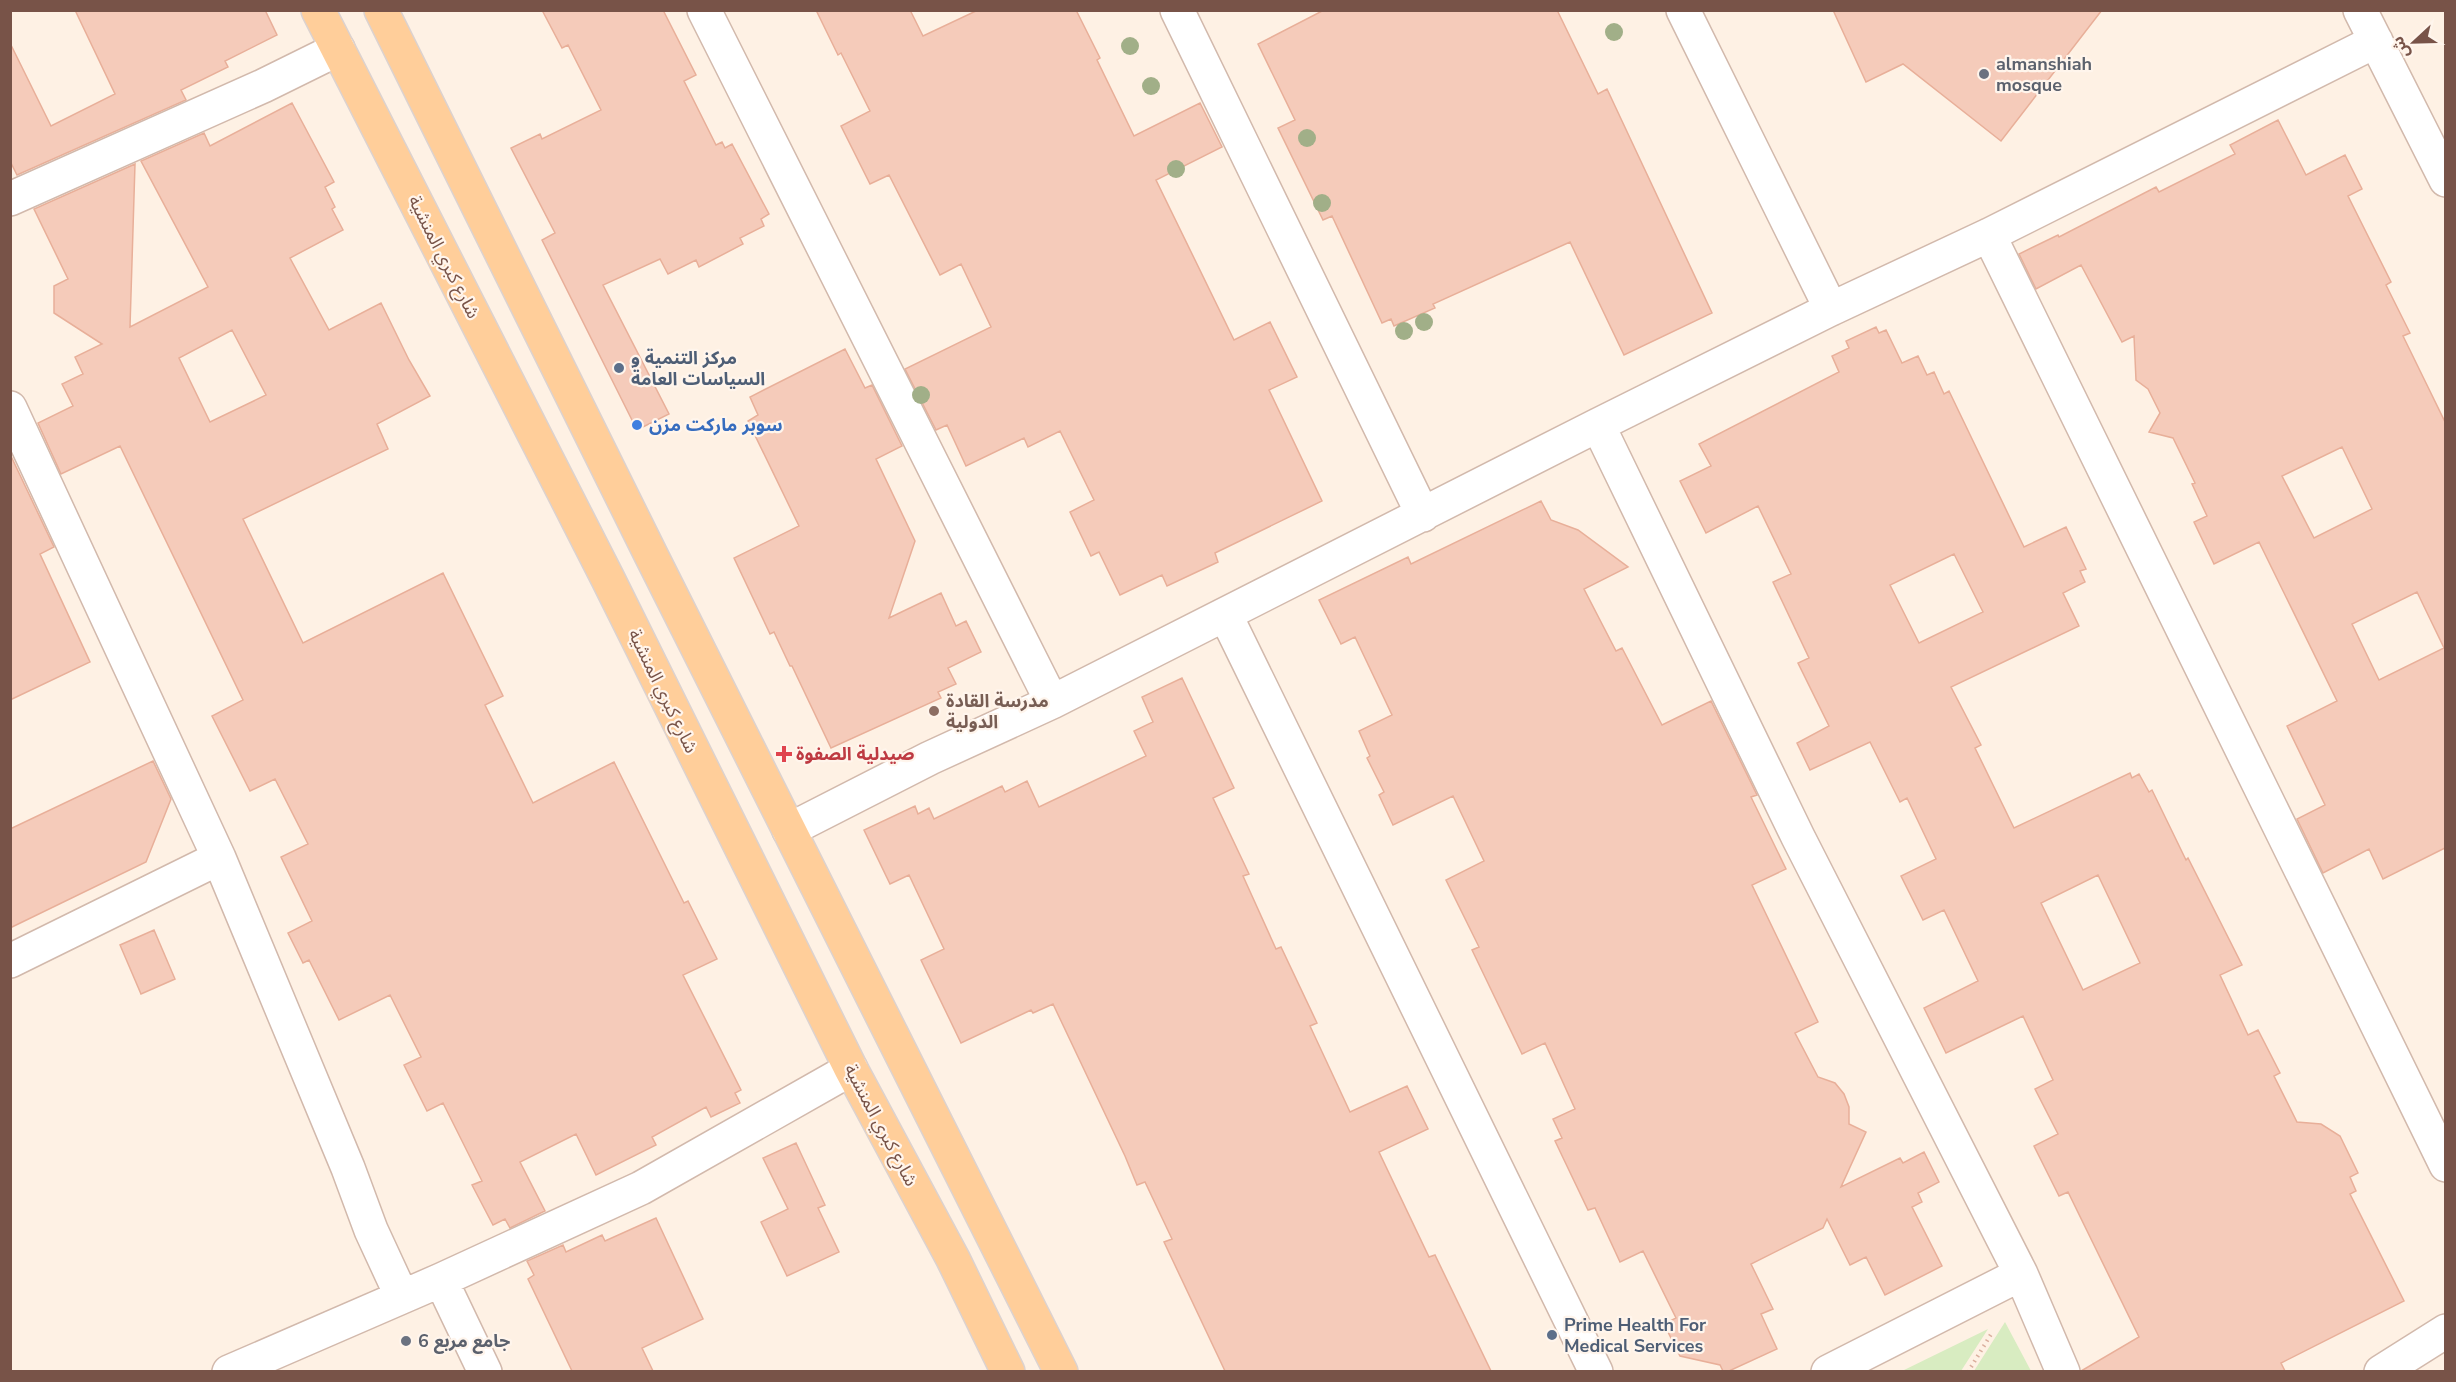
<svg xmlns="http://www.w3.org/2000/svg" width="2456" height="1382" viewBox="0 0 2456 1382" font-family="'Nunito Sans','Noto Sans Arabic',sans-serif">
  <style>
    .green { fill: #d8ecc1 }
    .building { fill: #f5cbba; stroke: #e8af99; stroke-width: 1.5; fill-rule: evenodd }
    .lines { fill: none; stroke-linecap: round; stroke-linejoin: round }
    .minor-casing { stroke: #d2b9ac; stroke-width: 36 }
    .major-casing { stroke: #dcd2cf; stroke-width: 36 }
    .path { stroke: #daae9d; stroke-width: 4; stroke-dasharray: 1.5 4.5; stroke-linecap: butt }
    .minor { stroke: #fff; stroke-width: 33 }
    .major { stroke: #ffce9a; stroke-width: 33 }
    .tree { fill: #a1af88 }
    .worship-dot { fill: #6b7280; stroke: #fff5ec; stroke-width: 2 }
    .service-dot { fill: #5c6f8a; stroke: #fff5ec; stroke-width: 2 }
    .shop-dot { fill: #3f7fe0; stroke: #fff5ec; stroke-width: 2 }
    .education-dot { fill: #8d6e63; stroke: #fff5ec; stroke-width: 2 }
    .health-dot { fill: #e0444e; stroke: #fff5ec; stroke-width: 2 }
    .labels { text-anchor: middle; stroke-width: 4.5; stroke-linejoin: round; paint-order: stroke }
    .worship-label { font-size: 18px; font-weight: bold; fill: #5b616d; stroke: #fff5ec; text-anchor: start }
    .street-label { font-size: 18px; fill: #785348; stroke: #fff5ec }
    .service-label { font-size: 18px; font-weight: bold; fill: #4e5e75; stroke: #fff5ec; text-anchor: start }
    .shop-label { font-size: 18px; font-weight: bold; fill: #366cbe; stroke: #fff5ec; text-anchor: start }
    .education-label { font-size: 18px; font-weight: bold; fill: #785e54; stroke: #fff5ec; text-anchor: start }
    .health-label { font-size: 18px; font-weight: bold; fill: #be3a42; stroke: #fff5ec; text-anchor: start }
  </style>
  <rect width="100%" height="100%" fill="#fef1e4"/>
  <!-- green -->
  <path class="green" d="M2005 1322 2031 1371H1974Z
    M1988 1329 1961 1371H1902Z"/>
  <!-- building -->
  <path class="building" d="M75 10H265L277 35 225 61 228 67 181 90 186 100 17 175 10 161V43L51 126 115 94Z
    M542 10H663L696 75 684 81 716 145 722 142 725 148 732 144 769 214 761 219 764 226 740 238 743 244 699 267 696 260 668 274 660 259 603 285 669 414 637 430 542 240 555 233 511 148 540 134 542 139 601 110 568 45 562 48Z
    M816 10H910L923 36 978 10H1076L1100 58 1097 60 1134 136 1200 103 1222 147 1156 180 1234 340 1270 322 1297 377 1269 390 1322 501 1215 553 1218 562 1167 586 1162 575 1120 595 1099 552 1091 556 1070 512 1094 500 1060 431 1028 447 1024 438 966 466 947 425 936 430 905 369 991 327 961 264 940 275 889 175 870 184 841 126 870 111 841 53 838 55Z
    M1324 10H1557L1598 94 1607 89 1712 313 1624 355 1570 242 1433 304 1435 308 1394 326 1391 319 1382 323 1332 216 1323 220 1278 128 1295 120 1258 44Z
    M1833 10H2102L2001 141 1903 64 1866 82Z
    M292 103 334 182 325 187 335 207 332 209 343 230 290 258 329 330 381 303 409 360 430 396 377 424 388 449 243 519 303 643 443 573 503 696 485 705 533 803 614 762 684 903 688 901 717 959 683 975 741 1090 735 1093 740 1103 711 1117 706 1107 652 1137 656 1145 596 1175 576 1134 520 1162 545 1211 510 1228 505 1219 493 1225 472 1185 482 1181 443 1103 427 1111 404 1065 421 1057 390 995 339 1020 309 960 303 963 288 933 312 921 281 857 308 844 275 779 250 791 212 716 243 700 120 446 61 474 38 423 73 406 62 384 83 374 75 357 102 344 54 313V286L68 279 34 209 135 164 130 327 208 287 141 161 204 133 210 146ZM232 330 266 395 210 422 179 358Z
    M2278 120 2306 175 2345 155 2362 189 2348 196 2391 282 2386 285 2410 333 2403 336 2445 422V848L2383 879 2369 849 2323 873 2297 819 2325 805 2287 726 2337 701 2259 542 2214 564 2194 522 2207 516 2192 484 2195 483 2173 438 2149 432 2160 413 2148 389 2136 380 2134 336 2122 342 2081 265 2036 289 2019 254 2058 235 2059 237 2156 187 2159 192 2235 154 2230 145ZM2342 447 2372 509 2314 538 2282 476ZM2417 592 2444 648 2379 680 2352 624Z
    M1876 327 1879 333 1886 330 1902 363 1918 356 1927 375 1934 372 1944 394 1949 391 2024 547 2066 527 2086 569 2080 571 2085 582 2063 593 2079 626 1951 687 1981 745 1975 748 2014 828 2130 773 2132 778 2139 774 2149 792 2152 790 2186 860 2188 858 2242 965 2220 975 2248 1035 2258 1030 2280 1073 2274 1076 2297 1122 2321 1124 2340 1136 2358 1173 2350 1177 2356 1191 2350 1194 2404 1301 2281 1363 2285 1371H2081L2139 1337 2068 1192 2059 1196 2034 1146 2058 1134 2035 1089 2053 1080 2023 1016 1946 1053 1924 1008 1978 981 1944 910 1923 920 1901 876 1936 859 1907 798 1900 802 1870 742 1810 770 1797 743 1829 726 1798 663 1809 658 1773 582 1791 574 1758 506 1706 533 1680 481 1711 466 1699 444 1839 372 1832 356 1849 348 1846 341ZM1954 554 1983 612 1919 643 1890 585ZM2098 875 2140 963 2083 990 2041 903Z
    M845 349 865 388 872 385 902 446 876 459 915 541 889 618 941 593 956 626 966 621 981 652 948 668 956 684 938 692 941 698 831 748 792 666H790L774 632 770 634 734 558 799 526 748 421 758 415 750 397Z
    M10 454 54 547 40 554 90 662 10 700Z
    M1541 501 1551 520 1578 530 1628 567 1584 589 1616 651 1622 648 1662 725 1711 701 1757 795 1751 797 1786 869 1752 885 1818 1022 1795 1033 1818 1077 1835 1083 1844 1094 1849 1107V1124L1866 1132 1841 1187 1900 1158 1903 1163 1924 1152 1939 1182 1918 1193 1922 1202 1912 1207 1942 1266 1885 1295 1866 1257 1850 1265 1827 1219 1823 1228 1751 1264 1773 1309 1761 1314 1777 1349 1729 1371H1723L1720 1365 1680 1356 1664 1324 1676 1318 1643 1251 1620 1262 1595 1208 1588 1210 1555 1141 1562 1138 1553 1119 1575 1109 1545 1043 1522 1054 1472 950 1479 947 1446 880 1484 861 1453 796 1393 825 1379 795 1384 792 1367 758 1370 756 1359 731 1392 715 1355 637 1341 644 1319 600 1408 557 1411 564Z
    M1182 678 1234 788 1213 798 1249 874 1243 876 1276 949 1281 947 1317 1023 1310 1026 1350 1112 1407 1086 1428 1129 1379 1152 1429 1257 1435 1255 1491 1371H1225L1164 1242 1172 1239 1145 1182 1137 1185 1125 1156 1053 1004 1033 1013 1031 1010 961 1043 921 960 944 949 909 875 890 884 864 830 915 806 918 814 929 808 934 819 1002 786 1005 792 1027 781 1039 807 1146 756 1134 731 1153 722 1142 697Z
    M153 761 171 799 146 862 10 928V829Z
    M154 930 175 979 141 994 120 945Z
    M796 1143 825 1205 818 1208 839 1252 787 1276 761 1222 788 1209 763 1158Z
    M656 1218 703 1319 642 1348 653 1371H572L528 1279 534 1275 527 1261 563 1245 566 1252 602 1235 605 1241Z"/>
  <g class="lines">
    <defs>
      <path id="minor" d="M704 10 1052 702
        M1177 10 1423 515
        M1683 10 1831 309
        M2360 10 2446 180
        M10 199 263 86 338 49
        M1989 235 2446 1165
        M10 408 219 858 348 1168 371 1230 402 1297
        M1598 425 1798 837 2021 1274 2063 1372
        M1226 616 1596 1372
        M789 830 930 758 1052 702 1598 425 1831 309 1989 235 2376 41
        M10 961 219 858
        M441 1280 485 1372
        M229 1372 441 1280 641 1188 851 1069
        M1828 1372 2021 1274
        M2381 1372 2446 1331"/>
      <path id="major" d="M318 10 608 579 851 1069 953 1259 1008 1372
        M381 10 651 555 1061 1372"/>
    </defs>
    <!-- minor casing -->
    <use href="#minor" class="minor-casing"/>
    <!-- major casing -->
    <use href="#major" class="major-casing"/>
    <!-- path -->
    <path class="path" d="M1968 1372 1993 1331"/>
    <!-- minor -->
    <use href="#minor" class="minor"/>
    <!-- major -->
    <use href="#major" class="major"/>
  </g>
  <!-- trees -->
  <g class="tree">
    <circle cx="1614" cy="32" r="9"/>
    <circle cx="1130" cy="46" r="9"/>
    <circle cx="1151" cy="86" r="9"/>
    <circle cx="1307" cy="138" r="9"/>
    <circle cx="1176" cy="169" r="9"/>
    <circle cx="1322" cy="203" r="9"/>
    <circle cx="1424" cy="322" r="9"/>
    <circle cx="1404" cy="331" r="9"/>
    <circle cx="921" cy="395" r="9"/>
  </g>
  <!-- markers -->
  <g class="worship-dot">
    <circle cx="1984" cy="74" r="6"/>
    <circle cx="406" cy="1341" r="6"/>
  </g>
  <g class="service-dot">
    <circle cx="619" cy="368" r="6"/>
    <circle cx="1552" cy="1335" r="6"/>
  </g>
  <circle class="shop-dot" cx="637" cy="425" r="6"/>
  <circle class="education-dot" cx="934" cy="711" r="6"/>
  <path class="health-dot" d="M781 745h6v6h6v6h-6v6h-6v-6h-6v-6h6z"/>
  <g class="labels">
    <!-- worship labels -->
    <g class="worship-label">
      <text x="1996" y="70">almanshiah<tspan x="1996" dy="21">mosque</tspan></text>
      <text x="418" y="1347">جامع مربع 6</text>
    </g>
    <!-- street labels -->
    <g class="street-label">
      <text transform="translate(444 257) rotate(63)" y="6">شارع كبري المنشية</text>
      <text transform="translate(663 691) rotate(64)" y="6">شارع كبري المنشية</text>
      <text transform="translate(881 1125) rotate(62)" y="6">شارع كبري المنشية</text>
    </g>
    <!-- service labels -->
    <g class="service-label">
      <text x="631" y="364">مركز التنمية و<tspan x="631" dy="21">السياسات العامة</tspan></text>
      <text x="1564" y="1331">Prime Health For<tspan x="1564" dy="21">Medical Services</tspan></text>
    </g>
    <!-- shop labels -->
    <g class="shop-label">
      <text x="649" y="431">سوبر ماركت مزن</text>
    </g>
    <!-- education labels -->
    <g class="education-label">
      <text x="946" y="707">مدرسة القادة<tspan x="946" dy="21">الدولية</tspan></text>
    </g>
    <!-- health labels -->
    <g class="health-label">
      <text x="796" y="760">صيدلية الصفوة</text>
    </g>
  </g>
  <!-- border -->
  <rect width="2456" height="1382" fill="none" stroke="#785348" stroke-width="24"/>
  <!-- north arrow -->
  <g transform="translate(2414 42) rotate(248)" stroke="#fff5ec" stroke-width="4.5" paint-order="stroke">
  <path d="M0-4.5L10 22L0 15L-10 22Z" fill="#785348"/>
  <text y="-9" font-size="16" font-weight="bold" text-anchor="middle" fill="#785348">ش</text>
  </g>
</svg>
